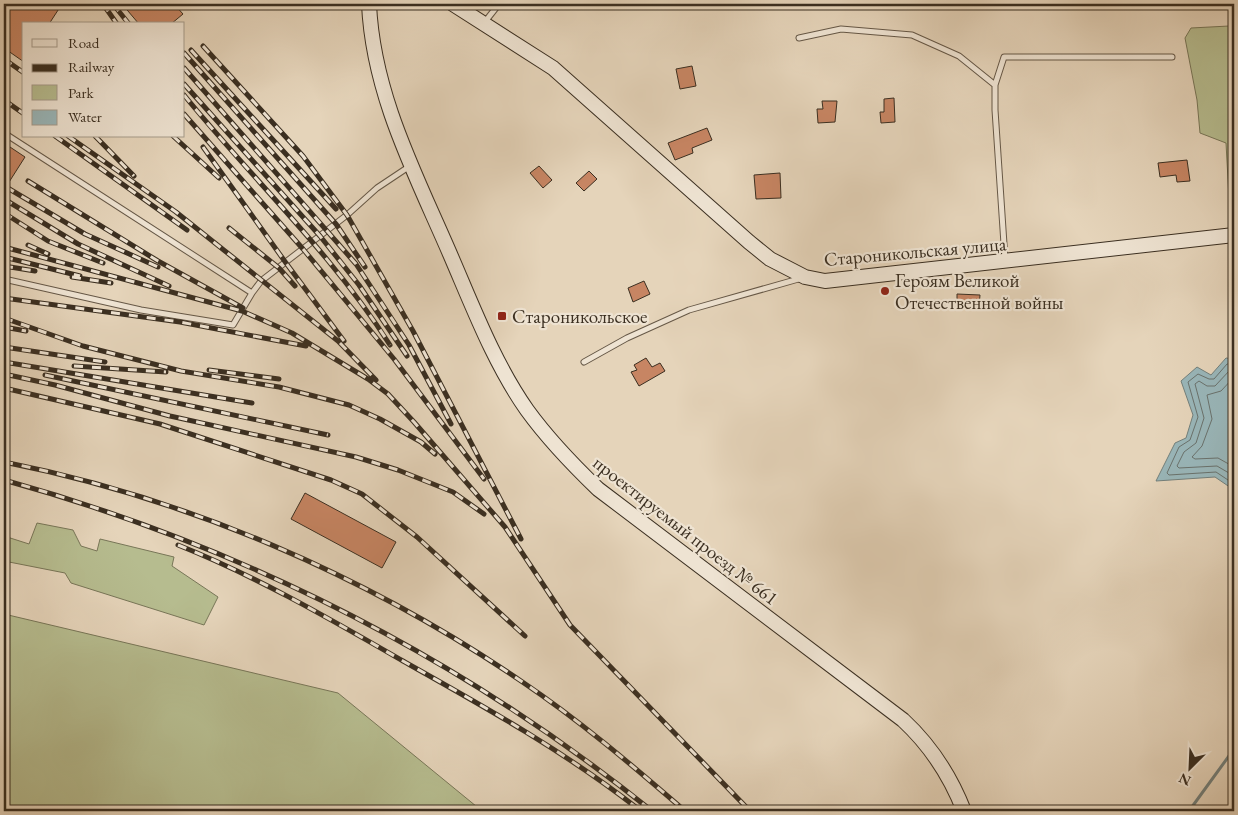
<svg xmlns="http://www.w3.org/2000/svg" width="1238" height="815" viewBox="0 0 1238 815" font-family="'EB Garamond',serif">
  <style>
    .green { fill: #b6bc8f; stroke: #787658 }
    .water { fill: #99b6b9; stroke: #73807c }
    .lines { fill: none; stroke-linecap: round; stroke-linejoin: round }
    .shore { stroke: #6a726d; stroke-width: 1 }
    .stream { stroke: #73807c; stroke-width: 3 }
    .building { fill: #c78563; stroke: #3b2f21 }
    .lane-casing { stroke: #665847; stroke-width: 7 }
    .secondary-casing { stroke: #3b2f21; stroke-width: 16 }
    .path { stroke: #3b2f21; stroke-width: 2; stroke-dasharray: 4 2.5; stroke-linecap: butt }
    .lane { stroke: #eee3d2; stroke-width: 5 }
    .secondary { stroke: #eee3d2; stroke-width: 14 }
    .rail-casing { stroke: #3b2f21; stroke-width: 5 }
    .rail { stroke: #eee3d2; stroke-width: 3; stroke-dasharray: 9; stroke-linecap: butt }
    .poi-dot { fill: #8f2418; stroke: #eee3d2; stroke-width: 2 }
    .labels { text-anchor: middle; stroke-width: 4.5; stroke-linejoin: round; paint-order: stroke }
    .street-label { font-size: 19px; fill: #3b2f21; stroke: #eee3d2 }
    .poi-label { font-size: 19px; fill: #3b2f21; stroke: #eee3d2; text-anchor: start }
  </style>
  <rect width="100%" height="100%" fill="#e5d4ba"/>
  <filter id="stains"><feTurbulence type="fractalNoise" baseFrequency=".004" numOctaves="4"/><feColorMatrix values="0 0 0 0 .2 0 0 0 0 .09 0 0 0 0 .02 0 0 0 .5 -.17"/></filter>
  <radialGradient id="worn" r=".72"><stop offset=".6" stop-color="#630" stop-opacity="0"/><stop offset="1" stop-color="#630" stop-opacity=".3"/></radialGradient>
  <!-- green -->
  <path class="green" d="M1229 26 1234 27V217L1230 216 1226 143 1200 133 1197 100 1185 38 1191 28Z
    M37 523 73 530 81 546 97 551 100 539 174 557 172 566 218 597 204 625 71 583 65 573 4 561V536L29 544Z
    M4 614 338 693 482 811H4Z"/>
  <!-- water -->
  <path class="water" d="M1226 358 1234 359V490L1215 477 1156 481 1175 443 1186 438 1193 415 1181 381 1197 367 1211 375Z"/>
  <g class="lines">
    <!-- shore -->
    <path class="shore" d="M1234 364H1227L1214 379H1209L1198 374 1188 382 1198 417 1190 440 1179 447 1167 473 1169 475 1216 472 1234 484
      M1234 370H1230L1215 386H1207L1199 381 1195 384 1204 418 1196 443 1184 452 1177 466 1179 468 1217 466 1234 476
      M1234 377 1221 391 1207 395 1212 419 1202 446 1192 457 1195 459 1218 458 1234 467"/>
    <!-- stream -->
    <path class="stream" d="M1189 811 1234 749"/>
  </g>
  <!-- building -->
  <path class="building" d="M4 4H62L49 24H24V62L4 48Z
    M122 4H174L183 14 171 24H139Z
    M692 66 696 86 680 89 676 69Z
    M894 98 895 122 881 123 880 112H884V99Z
    M822 101H837L835 122 818 123 817 109H823Z
    M707 128 712 140 692 148 693 153 675 160 668 143Z
    M4 143 25 157 4 190Z
    M1187 160 1190 181 1177 182 1176 175 1160 177 1158 163Z
    M539 166 552 180 543 188 530 173Z
    M589 171 597 179 584 191 576 183Z
    M780 173 781 198 756 199 754 175Z
    M644 281 650 294 633 302 628 288Z
    M957 294 980 295 979 307 957 303Z
    M646 358 652 367 660 363 665 371 639 386 631 372 637 370 634 365Z
    M305 493 396 542 382 568 291 519Z"/>
  <g class="lines">
    <defs>
      <path id="lane" d="M484 23 499 4
        M799 38 841 29 912 35 959 56 995 85
        M4 133 252 293
        M1005 259 995 110V85L1004 57H1172
        M4 279 141 310 233 325 252 293 261 281 347 215 377 188 410 166
        M584 362 627 338 689 310 802 278"/>
      <path id="secondary" d="M369 4C373 94 415 173 450 254 473 307 494 363 527 410 548 439 572 464 598 489L903 720C931 746 950 775 964 811
        M453 4 553 68 749 242 770 259 805 277 825 281 1234 235"/>
    </defs>
    <!-- lane casing -->
    <use href="#lane" class="lane-casing"/>
    <!-- secondary casing -->
    <use href="#secondary" class="secondary-casing"/>
    <!-- path -->
    <path class="path" d="M1206 4 1234 9"/>
    <!-- lane -->
    <use href="#lane" class="lane"/>
    <!-- secondary -->
    <use href="#secondary" class="secondary"/>
    <defs>
      <path id="rail" d="M103 4 117 24
        M113 4 129 24
        M203 46 303 156 347 215 413 331 521 539
        M191 50 336 209
        M184 53 336 224 365 267
        M4 59 24 73
        M184 68 356 264 409 345 451 424
        M184 84 320 236 359 285 407 356
        M184 95C253 180 330 251 390 345
        M4 100 24 114
        M184 114 303 249 394 359 484 479
        M55 136 187 230
        M68 136 176 212 338 341 376 380
        M95 136 134 176
        M173 136 219 178
        M203 147 286 263 344 341
        M28 181 158 261 243 308
        M6 187 85 234 158 267
        M4 199 78 244 169 286
        M4 213 48 241 103 263
        M229 228 279 268 295 286
        M28 245 48 254
        M4 247 242 311 292 333 368 379 388 394 414 422 505 527 570 625 750 811
        M4 257 80 276
        M4 266 35 271
        M72 277 111 283
        M4 298 180 322 306 346
        M4 318 83 346 181 371 279 387 349 405 380 419 421 442 435 454
        M4 327 26 331
        M4 347 105 362
        M4 362 252 403
        M74 366 166 372
        M209 370 279 379
        M4 374 55 385 170 416 356 457 398 470 453 492 484 514
        M45 375 328 435
        M4 388 160 424 331 480 362 494 417 537 525 636
        M4 462C187 498 367 576 521 681 579 720 632 765 685 811
        M4 480C242 546 460 657 652 811
        M178 545C256 576 330 619 403 661 483 706 564 751 637 808"/>
    </defs>
    <!-- rail casing -->
    <use href="#rail" class="rail-casing"/>
    <!-- rail -->
    <use href="#rail" class="rail"/>
  </g>
  <!-- markers -->
  <g class="poi-dot">
    <circle cx="885" cy="291" r="5"/>
    <rect x="497" y="311" width="10" height="10" rx="2.5"/>
  </g>
  <g class="labels">
    <!-- street labels -->
    <g class="street-label">
      <text transform="translate(915 251) rotate(-5)" y="7">Староникольская улица</text>
      <text transform="translate(686 530) rotate(38)" y="7">проектируемый проезд № 661</text>
    </g>
    <!-- poi labels -->
    <g class="poi-label">
      <text x="895" y="287">Героям Великой<tspan x="895" dy="22">Отечественной войны</tspan></text>
      <text x="512" y="323">Староникольское</text>
    </g>
  </g>
  <!-- margin -->
  <rect width="1238" height="815" fill="none" stroke="#e5d4ba" stroke-width="20"/>
  <rect x="5" y="5" width="1228" height="805" fill="none" stroke="#3b2f21" stroke-width="2.5"/>
  <rect x="10" y="10" width="1218" height="795" fill="none" stroke="#3b2f21"/>
  <!-- legend -->
  <rect x="22" y="22" width="162" height="115" fill="#eee3d2" stroke="#a69b8b"/>
  <rect x="32" y="39" width="25" height="8" fill="#eee3d2" stroke="#a69b8b"/>
  <text x="68" y="48" font-size="15" fill="#3b2f21">Road</text>
  <rect x="32" y="64" width="25" height="8" fill="#3b2f21" stroke="#a69b8b"/>
  <text x="68" y="72" font-size="15" fill="#3b2f21">Railway</text>
  <rect x="32" y="85" width="25" height="15" fill="#b6bc8f" stroke="#a69b8b"/>
  <text x="68" y="98" font-size="15" fill="#3b2f21">Park</text>
  <rect x="32" y="110" width="25" height="15" fill="#99b6b9" stroke="#a69b8b"/>
  <text x="68" y="122" font-size="15" fill="#3b2f21">Water</text>
  <!-- north arrow -->
  <g transform="translate(1190 768) rotate(204)" stroke="#eee3d2" stroke-width="4" paint-order="stroke">
  <path d="M0-4L9 19L0 12L-9 19Z" fill="#3b2f21"/>
  <text y="-8" font-size="14" font-weight="bold" text-anchor="middle" fill="#3b2f21">N</text>
  </g>
  <rect width="100%" height="100%" filter="url(#stains)"/>
  <rect width="100%" height="100%" fill="url(#worn)"/>
</svg>
